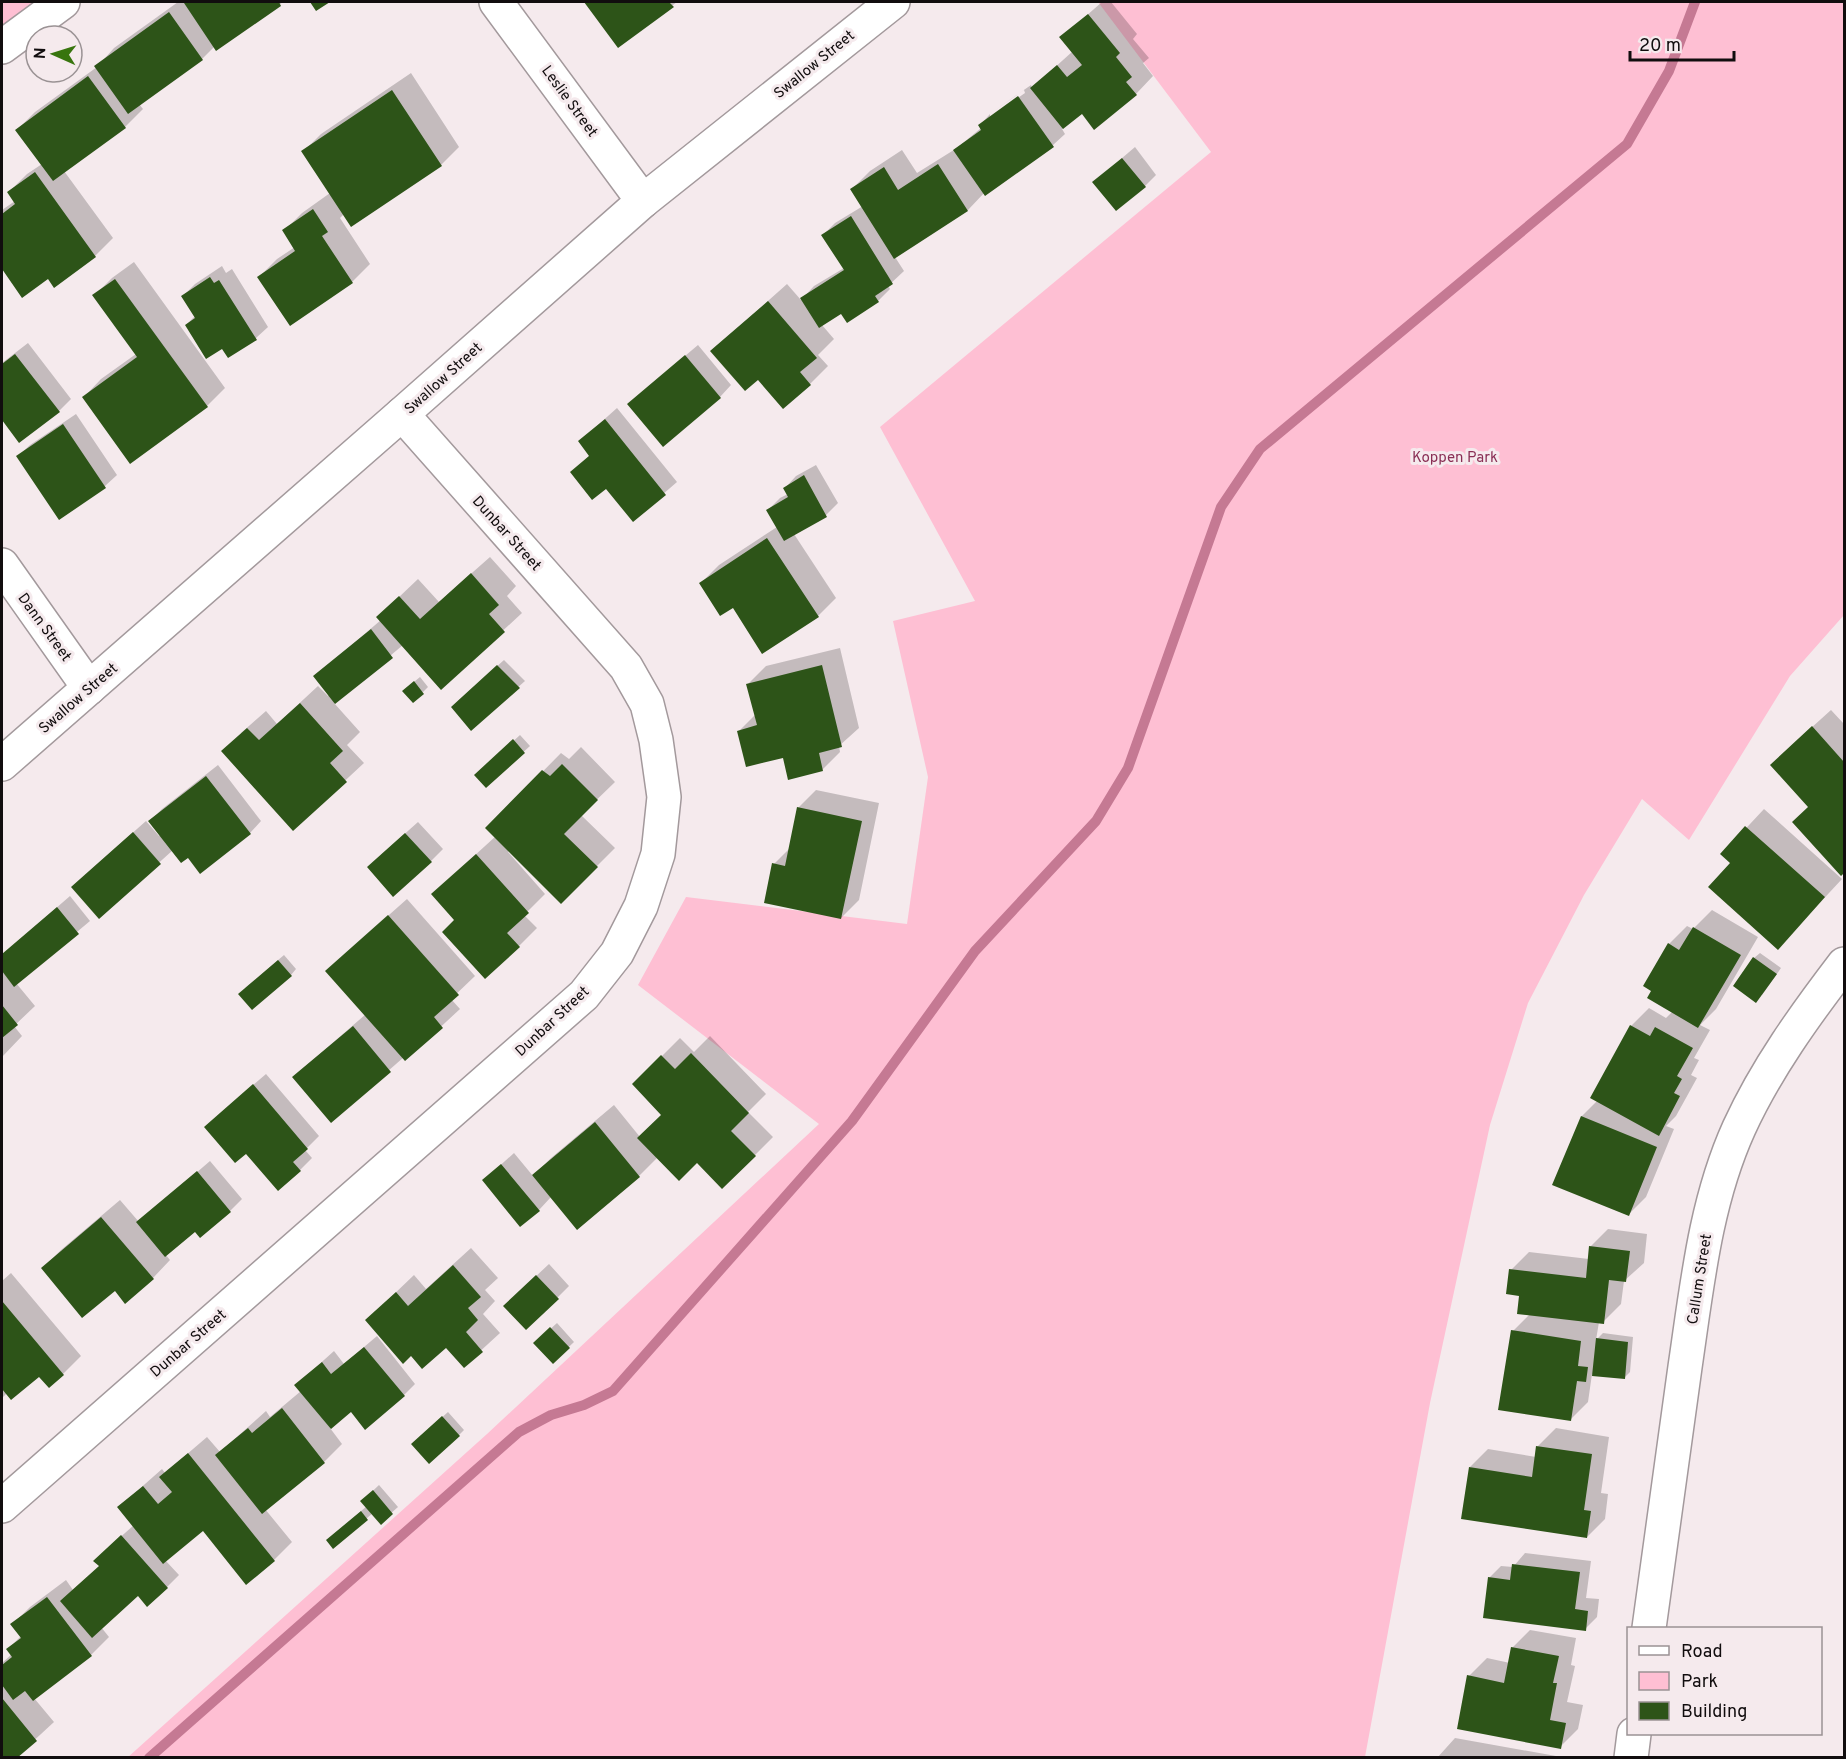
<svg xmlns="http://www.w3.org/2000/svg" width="1846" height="1759" viewBox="0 0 1846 1759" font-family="Overpass,sans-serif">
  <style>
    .green { fill: #febfd3 }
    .shadow { fill: #0003 }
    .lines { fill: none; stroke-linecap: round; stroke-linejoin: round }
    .stream { stroke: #c57993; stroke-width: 10 }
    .building { fill: #2d5418 }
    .minor-casing { stroke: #a3999c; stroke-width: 36 }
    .tertiary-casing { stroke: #a3999c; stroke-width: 36 }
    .minor { stroke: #fff; stroke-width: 33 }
    .tertiary { stroke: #fff; stroke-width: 33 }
    .labels { text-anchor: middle; stroke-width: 6; stroke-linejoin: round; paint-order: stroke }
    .street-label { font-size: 15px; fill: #110d0e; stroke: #f5eaed }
    .park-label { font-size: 15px; fill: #8a2f55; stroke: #f5eaed }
  </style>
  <rect width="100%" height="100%" fill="#f5eaed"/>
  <!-- green -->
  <path class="green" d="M2 2H63L2 47Z
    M1098 2H1844V615L1790 676 1689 840 1642 799 1584 895 1528 1003 1490 1125 1430 1403 1365 1757 127 1758 487 1434 819 1124 638 985 686 897 907 924 928 777 893 621 975 601 880 427 1211 152Z"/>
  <!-- shadow -->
  <path class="shadow" d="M178 2H283L217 49 215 46 202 59 139 104 143 109 125 127 64 171 113 238 95 256 48 277 23 296 2 266V210L15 201 9 192 27 174 42 164 17 130 35 112 97 67 114 48Z
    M586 2H677L618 46Z
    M1102 2H1111L1137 34 1133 39 1149 58 1143 63 1153 76 1136 94 1082 112 1062 129 1065 134 1053 145 986 194 985 192 968 210 895 257 904 271 888 286 890 289 878 301 842 312 822 325 834 339 818 355 828 366 810 384 758 378 712 351 787 284 801 300 814 286 844 268 823 235 835 223 863 206 852 189 870 171 902 150 917 173 957 148 981 128 980 125 990 114V117L1025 93 1024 90 991 113 1031 85 1032 88 1073 51 1061 38Z
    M411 73 459 147 441 165 344 214 340 218 370 264 352 282 290 324 259 277 277 259 295 247 284 231 302 213 330 193 303 152 321 134Z
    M1135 147 1156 175 1145 186 1094 182Z
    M134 262 225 388 207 406 84 397 101 379 136 354 94 296 112 278Z
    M222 266 226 273 232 269 268 327 256 338 228 356 222 347 186 325 195 316 183 296 195 284Z
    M28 343 71 399 59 411 19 441 2 418V363Z
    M698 345 731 385 720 397 641 393Z
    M617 408 677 482 633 520 606 487 572 472 590 455 580 441Z
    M76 414 117 475 105 486 59 517 18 456 30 445Z
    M816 465 838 503 826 515 794 534 836 598 818 616 734 606 701 583 719 565 777 527 768 510 780 498 788 494 785 488 796 476Z
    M490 557 516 586 507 596 522 613 441 688 403 645 334 703 360 732 347 745 364 763 293 829 241 733 266 711 277 724 318 686 328 696 330 695 315 676 381 620 378 617 418 579 439 602Z
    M840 648 859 728 839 746 840 752 822 770 784 756 739 731 756 714 748 684 766 666Z
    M504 660 525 681 471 729 458 701Z
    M420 677 428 687 423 692 409 686Z
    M1831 710 1844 724V871L1841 874 1810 807 1790 747Z
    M520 735 530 746 486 786 482 770Z
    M581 747 615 782 581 815 615 848 561 902 510 850 508 852 545 894 524 915 537 928 519 946 456 919 451 877 496 836 487 828 561 753 569 759Z
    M218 765 261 821 250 833 188 856 173 850 99 917 85 875 146 821 159 836 161 835 150 821 162 809Z
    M816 790 879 803 859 900 841 918 774 864 790 848 798 808Z
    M1764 809 1842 879 1778 948 1732 863 1722 854Z
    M418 822 443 849 431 861 381 855Z
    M70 896 90 921 16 983 35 1006 14 1026 22 1036 2 1057V955Z
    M407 899 475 976 451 999 460 1009 406 1059 404 1057 331 1121 306 1066 366 1014 345 954Z
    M1712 910 1758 937 1716 1009 1700 1025 1710 1030 1694 1058 1699 1060 1691 1075 1697 1078 1676 1116 1666 1126 1674 1129 1646 1197 1628 1215 1554 1184 1582 1116 1598 1100 1631 1026 1649 1008 1666 1018 1673 1011 1669 944 1687 926 1693 929Z
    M1760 953 1781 968 1762 995 1754 958Z
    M284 955 296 969 291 975 245 988Z
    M710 1036 766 1094 748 1112 773 1137 755 1155 697 1161 658 1157 639 1176 577 1228 551 1197 539 1210 484 1180 514 1153 533 1176 551 1158 614 1105 640 1137 663 1114 634 1084 680 1038 694 1052Z
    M266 1074 319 1136 305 1150 312 1158 300 1170 217 1116Z
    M210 1161 242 1199 230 1211 195 1229 165 1254 170 1260 153 1278 115 1289 43 1268 61 1250 120 1200 139 1222Z
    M1608 1229 1647 1234 1644 1263 1624 1281 1621 1304 1603 1322H1599L1596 1340 1603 1333 1633 1337 1630 1372 1624 1378 1592 1374 1588 1402 1570 1420 1513 1331 1530 1314 1511 1270 1529 1252 1589 1259 1590 1247Z
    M471 1248 498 1278 485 1290 495 1301 483 1314 500 1333 464 1366 446 1345 411 1354 367 1320 414 1275 426 1289Z
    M549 1264 569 1286 557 1298 517 1294Z
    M11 1273 81 1356 63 1374 39 1375 7 1393 2 1398V1281Z
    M557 1323 574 1342 553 1362 535 1343Z
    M377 1336 415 1384 404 1395 351 1410 330 1428 342 1444 324 1462 265 1509 292 1542 274 1560 203 1529 165 1560 179 1575 167 1587 138 1594 101 1627 109 1637 91 1655 34 1698 54 1722 15 1758H2V1663L12 1654 8 1649 21 1636 12 1625 30 1607 66 1580 73 1590 100 1566 107 1549 134 1525 119 1507 162 1469 165 1473 207 1437 220 1452 266 1411 270 1417 301 1391 296 1385 334 1351 344 1364Z
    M448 1412 464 1430 459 1435 418 1439Z
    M1556 1428 1609 1437 1601 1493 1608 1494 1605 1519 1587 1537 1470 1467 1488 1449 1536 1457 1538 1446Z
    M379 1485 398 1507 381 1522 373 1513 333 1547V1535L367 1506 362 1501Z
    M1525 1553 1591 1561 1586 1598 1599 1599 1597 1617 1585 1629 1489 1578 1501 1566 1513 1567Z
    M1530 1630 1576 1638 1571 1665 1575 1666 1567 1702 1583 1705 1578 1729 1560 1747 1469 1676 1487 1658 1510 1663 1512 1648Z
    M1455 1738 1567 1758H1437Z"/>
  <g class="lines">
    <!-- stream -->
    <path class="stream" d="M149 1758 519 1432 551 1415 584 1405 613 1391 852 1121 975 951 1096 821 1128 768 1221 507 1260 449 1627 144 1669 71 1695 2"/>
  </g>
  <!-- building -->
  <path class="building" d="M185 2H279L281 6 216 51 184 3Z
    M310 2H330L316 11Z
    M584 2H669L674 7 618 48Z
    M169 12 203 60 128 114 94 66Z
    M1088 14 1120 53 1116 57 1132 77 1126 82 1137 95 1094 130 1082 114 1063 129 1030 88 1057 65 1067 77 1082 65 1059 37Z
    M88 76 126 128 53 181 15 130Z
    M392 90 442 166 351 227 301 151Z
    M1018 96 1054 147 985 196 953 150 981 130 978 125Z
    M1122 158 1146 187 1116 211 1092 182Z
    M938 164 968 211 894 259 850 189 884 167 898 190Z
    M35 172 96 257 54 288 48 279 22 298 2 269V214L15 204 7 192Z
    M313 209 328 232 322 236 353 283 290 326 257 277 295 251 282 230Z
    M851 216 893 284 875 296 879 302 847 323 841 314 819 328 800 298 844 270 821 235Z
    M210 277 214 283 219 280 257 340 228 358 222 349 206 359 185 325 195 318 181 296Z
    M115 279 208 407 130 464 82 397 137 357 92 295Z
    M768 301 817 358 800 372 811 385 783 409 758 380 745 391 710 351Z
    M15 354 60 412 19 443 2 420V364Z
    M685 355 721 398 663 447 627 404Z
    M605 419 666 495 633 522 606 489 592 500 570 472 589 456 578 441Z
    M63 424 106 488 59 520 16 456Z
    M804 475 827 517 784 541 766 510 788 497 783 488Z
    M767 538 819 617 762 654 733 608 720 616 699 583Z
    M471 573 499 605 489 614 505 632 441 690 376 617 399 596 420 619Z
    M371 629 393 658 335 704 313 676Z
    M497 665 520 688 471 731 451 707Z
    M822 665 842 747 819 753 823 771 788 780 783 758 746 767 737 731 757 725 746 684Z
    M414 681 424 694 413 703 402 691Z
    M300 703 343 751 330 763 347 782 293 831 221 751 247 728 259 740Z
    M1812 726 1844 762V873L1841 876 1792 822 1808 807 1770 765Z
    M513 739 525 753 486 788 474 775Z
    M562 764 598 800 564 834 598 867 561 904 485 828 542 770 550 776Z
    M206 776 251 834 200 874 188 858 181 863 148 821Z
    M797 807 862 821 841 919 764 903 772 863 785 866Z
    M1745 826 1825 897 1778 950 1708 887 1730 863 1720 854Z
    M133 832 161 864 99 919 71 887Z
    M405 833 432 862 393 897 367 867Z
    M476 854 529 913 507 933 520 947 485 979 442 932 454 920 431 894Z
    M57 907 79 934 14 987 2 971V954Z
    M388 915 459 995 434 1017 443 1028 405 1061 325 971Z
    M1693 927 1741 955 1698 1028 1647 998 1651 991 1643 986 1668 943 1679 950Z
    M1753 957 1777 974 1756 1003 1733 986Z
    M278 960 292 976 252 1010 238 994Z
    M2 1005 18 1025 2 1038Z
    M1630 1025 1650 1036 1655 1027 1693 1048 1677 1076 1682 1079 1674 1093 1680 1096 1659 1136 1590 1098Z
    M353 1026 391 1072 331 1123 292 1077Z
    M691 1053 749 1113 731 1131 756 1156 722 1189 697 1163 679 1181 637 1138 661 1115 632 1084 661 1055 675 1069Z
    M253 1084 308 1149 293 1162 301 1171 278 1191 246 1154 235 1163 204 1127Z
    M1581 1116 1657 1147 1629 1216 1552 1185Z
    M595 1122 640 1177 577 1230 532 1175Z
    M501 1164 540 1211 520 1227 482 1180Z
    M197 1171 231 1212 200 1238 195 1232 165 1257 136 1222Z
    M101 1217 154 1279 125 1304 115 1291 82 1318 41 1268Z
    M1589 1246 1630 1251 1626 1282 1609 1280 1604 1324 1517 1314 1519 1296 1506 1294 1509 1269 1586 1278Z
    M453 1265 481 1297 468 1308 478 1320 466 1332 483 1352 464 1368 446 1348 422 1369 411 1356 403 1364 365 1320 396 1292 408 1306Z
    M536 1275 559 1299 526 1330 503 1306Z
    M2 1301 64 1375 49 1388 39 1377 11 1400 2 1389Z
    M550 1327 570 1348 553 1364 533 1343Z
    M1511 1330 1581 1341 1578 1366 1588 1367 1586 1382 1577 1381 1571 1421 1498 1410Z
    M1596 1338 1628 1342 1625 1379 1592 1376Z
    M364 1347 405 1396 365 1430 351 1412 331 1429 294 1385 322 1362 331 1374Z
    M282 1408 325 1463 262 1514 215 1455 248 1428 252 1433Z
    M442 1416 460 1436 429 1464 411 1444Z
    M1536 1446 1592 1454 1584 1510 1591 1511 1587 1538 1461 1519 1469 1467 1532 1477Z
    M188 1453 275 1561 246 1585 203 1531 163 1564 117 1507 143 1486 158 1504 172 1492 159 1477Z
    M373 1490 393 1514 381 1525 360 1501Z
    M361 1511 368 1520 333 1549 326 1540Z
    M121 1535 168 1588 147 1607 138 1596 92 1638 60 1601 99 1566 93 1561Z
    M1512 1564 1580 1572 1575 1609 1588 1611 1586 1631 1483 1618 1488 1577 1510 1580Z
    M47 1597 92 1656 33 1701 25 1691 13 1700 2 1685V1665L12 1657 6 1649 21 1638 10 1624Z
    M1511 1647 1559 1656 1553 1683H1557L1550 1720 1566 1723 1561 1749 1457 1729 1467 1675 1504 1683Z
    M2 1698 37 1741 17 1758H2Z"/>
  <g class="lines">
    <defs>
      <path id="minor" d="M496 2 643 201
        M2 47 63 2
        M2 565 89 688
        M2 1506 584 995 617 953 641 906 658 854 664 797 656 740 647 704 626 667 402 414
        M1649 1628C1661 1541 1673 1454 1685 1367 1697 1286 1705 1203 1739 1128 1766 1069 1805 1015 1844 964
        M1631 1758 1634 1734"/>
      <path id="tertiary" d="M2 764 402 414 643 201 893 2"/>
    </defs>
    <!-- minor casing -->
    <use href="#minor" class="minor-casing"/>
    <!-- tertiary casing -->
    <use href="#tertiary" class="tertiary-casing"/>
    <!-- minor -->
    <use href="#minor" class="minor"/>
    <!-- tertiary -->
    <use href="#tertiary" class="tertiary"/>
  </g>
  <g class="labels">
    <!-- street labels -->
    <g class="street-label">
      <text transform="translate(814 64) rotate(-39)" y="5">Swallow Street</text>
      <text transform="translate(570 101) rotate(54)" y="5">Leslie Street</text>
      <text transform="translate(443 378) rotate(-42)" y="5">Swallow Street</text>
      <text transform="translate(507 533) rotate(48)" y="5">Dunbar Street</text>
      <text transform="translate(45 627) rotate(54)" y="5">Dann Street</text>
      <text transform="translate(78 698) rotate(-41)" y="5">Swallow Street</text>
      <text transform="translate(552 1021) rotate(-43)" y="5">Dunbar Street</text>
      <text transform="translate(1699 1279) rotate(-81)" y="5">Callum Street</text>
      <text transform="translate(188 1343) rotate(-41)" y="5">Dunbar Street</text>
    </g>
    <!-- park labels -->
    <g class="park-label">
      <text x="1455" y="462">Koppen Park</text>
    </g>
  </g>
  <!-- border -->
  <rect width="1846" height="1759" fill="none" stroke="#110d0e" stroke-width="6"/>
  <!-- legend -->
  <rect x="1627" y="1627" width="195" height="108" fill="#f5eaed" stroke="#9a9294" stroke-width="1.5"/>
  <rect x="1639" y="1646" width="30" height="9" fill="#ffffff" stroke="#9a9294" stroke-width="1.5"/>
  <text x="1681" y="1657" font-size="18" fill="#110d0e">Road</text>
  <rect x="1639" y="1672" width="30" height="18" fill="#febfd3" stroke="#9a9294" stroke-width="1.5"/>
  <text x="1681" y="1687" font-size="18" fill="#110d0e">Park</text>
  <rect x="1639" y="1702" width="30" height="18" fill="#2d5418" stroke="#9a9294" stroke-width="1.5"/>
  <text x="1681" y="1717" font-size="18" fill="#110d0e">Building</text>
  <!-- north arrow -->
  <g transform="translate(54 54) rotate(273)"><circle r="28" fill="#f5eaed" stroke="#9a9294" stroke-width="1.5"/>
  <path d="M0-4.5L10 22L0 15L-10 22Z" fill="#38750e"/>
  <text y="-9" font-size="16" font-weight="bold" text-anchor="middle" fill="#110d0e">N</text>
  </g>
  <!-- scale -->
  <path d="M1630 51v9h104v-9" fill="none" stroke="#110d0e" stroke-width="3"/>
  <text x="1639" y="51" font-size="18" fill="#110d0e" stroke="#f5eaed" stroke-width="4.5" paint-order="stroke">20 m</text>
</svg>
